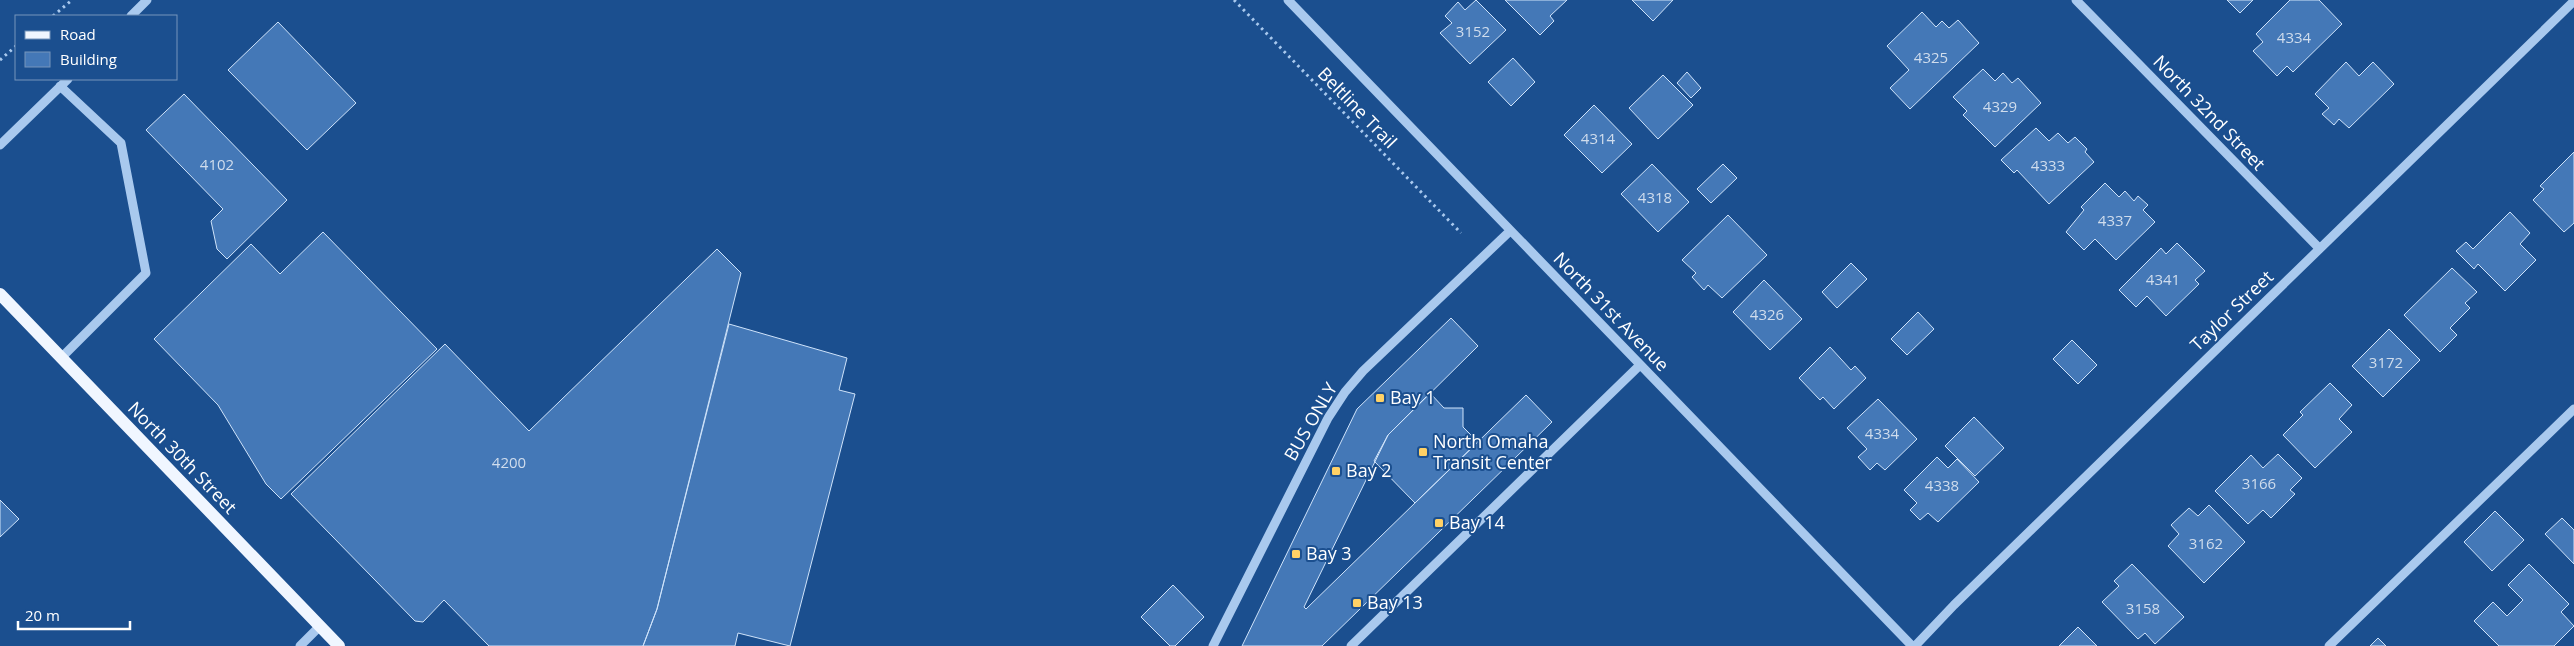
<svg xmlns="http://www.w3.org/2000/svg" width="2574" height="646" viewBox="0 0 2574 646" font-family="'Open Sans',sans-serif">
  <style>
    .building { fill: #4478b7; stroke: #cfe3fa }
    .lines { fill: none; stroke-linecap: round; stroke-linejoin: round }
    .path { stroke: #a9c9ee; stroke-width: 3; stroke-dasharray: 2.5 4; stroke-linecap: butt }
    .minor { stroke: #a9c9ee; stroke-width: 9 }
    .major { stroke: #f0f6ff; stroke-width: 12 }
    .poi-dot { fill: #ffd166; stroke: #1b4f8f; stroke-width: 2 }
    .labels { text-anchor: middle; stroke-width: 4; stroke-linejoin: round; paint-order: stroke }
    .number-label { font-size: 15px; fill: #d0dded }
    .street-label { font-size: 18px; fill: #fff; stroke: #1b4f8f }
    .poi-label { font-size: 18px; fill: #fff; stroke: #1b4f8f; text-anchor: start }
  </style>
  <rect width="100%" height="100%" fill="#1b4f8f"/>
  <!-- building -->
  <path class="building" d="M1476 0 1506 30 1470 64 1440 33 1452 23 1445 16 1458 2 1465 10Z
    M1505 0H1567L1550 16 1554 21 1540 35Z
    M1632 0H1673L1653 21Z
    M2227 0H2253L2240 13Z
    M2290 0H2319L2342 24 2293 72 2287 66 2277 76 2253 51 2263 42 2256 34Z
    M1922 12 1936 27 1942 21 1949 28 1958 20 1979 43 1910 109 1890 88 1909 70 1887 46Z
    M278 22 356 103 307 150 228 70Z
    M1513 58 1535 82 1511 106 1488 82Z
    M2346 62 2359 76 2373 62 2394 84 2349 128 2339 119 2334 125 2322 114 2329 108 2315 94Z
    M1983 69 1995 81 2003 73 2012 83 2018 78 2041 103 1995 147 1963 115 1967 111 1953 97Z
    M1687 72 1701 88 1691 98 1677 83Z
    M1663 75 1693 105 1658 139 1629 108Z
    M184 94 287 200 227 259 217 249 211 221 223 209 146 130Z
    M1594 105 1632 144 1602 173 1564 135Z
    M2036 128 2049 141 2058 133 2068 143 2075 137 2087 149 2085 152 2094 162 2049 204 2017 170 2014 173 2001 160Z
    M2574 152V223L2564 232 2533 200 2544 189 2540 186Z
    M1652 164 1689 202 1658 232 1621 194Z
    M1723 164 1737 178 1711 203 1697 189Z
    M2105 183 2119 197 2125 191 2134 201 2138 196 2148 205 2143 210 2155 222 2116 260 2095 239 2084 250 2066 232 2084 210 2081 207Z
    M2510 212 2530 233 2520 244 2536 260 2505 291 2478 264 2474 269 2456 251 2466 242 2473 249Z
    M1728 215 1767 255 1722 298 1708 285 1704 290 1692 277 1696 273 1682 260Z
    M323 232 437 349 281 499 266 484 218 405 154 339 251 244 280 274Z
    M2177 243 2205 271 2195 280 2199 284 2166 316 2147 296 2136 307 2119 290 2161 248 2166 254Z
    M717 249 741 273 657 609 643 646H489L444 600 423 622 415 621 291 494 445 344 529 431Z
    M1851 263 1867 279 1837 308 1822 292Z
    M2452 268 2477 292 2465 303 2470 308 2450 328 2457 335 2440 352 2404 315Z
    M1764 280 1802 319 1770 350 1733 312Z
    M1918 312 1934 329 1907 355 1891 339Z
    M1451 318 1478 346 1388 435 1304 607 1306 609 1526 395 1552 422 1322 646H1242L1357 409Z
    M729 324 847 358 839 390 855 394 790 646 738 633 735 646H643L657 609Z
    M2389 329 2420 360 2383 397 2352 366Z
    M2072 340 2097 365 2078 384 2053 359Z
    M1830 347 1851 370 1855 366 1866 378 1834 409 1823 397 1820 400 1799 378Z
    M2330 383 2352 405 2339 419 2352 432 2315 468 2283 435 2303 415 2300 412Z
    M1430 393 1444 408H1463V427L1478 442 1415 503 1374 461 1388 435Z
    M1878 399 1917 439 1885 470 1877 463 1870 470 1858 457 1867 449 1847 428Z
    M1974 417 2004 448 1975 476 1945 446Z
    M2278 454 2302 478 2290 490 2295 494 2271 518 2263 510 2248 524 2215 491 2251 455 2263 468Z
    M1937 457 1948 468 1957 459 1979 482 1938 522 1928 513 1920 520 1910 510 1917 503 1904 490Z
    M0 500 19 519 0 537Z
    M2209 505 2245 542 2204 583 2168 546 2179 534 2171 525 2189 508 2198 516Z
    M2495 511 2524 540 2492 571 2464 542Z
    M2562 518 2574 530V564L2545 534Z
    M2132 564 2184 617 2155 644 2145 633 2138 639 2102 602 2119 586 2114 581Z
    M2529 564 2569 604 2561 612 2574 626 2554 646H2499L2474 621 2493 602 2507 616 2523 600 2508 585Z
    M1173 585 1204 617 1175 646H1170L1141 617Z
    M2078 627 2097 646H2059Z
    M2378 638 2386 646H2370Z"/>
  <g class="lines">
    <!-- path -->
    <path class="path" d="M1234 0 1461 233
      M53 16 72 0
      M0 60 16 46"/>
    <!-- minor -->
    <path class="minor" d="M1288 0 1912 646
      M2076 0 2319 248
      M131 16 147 0
      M60 86 121 143 146 273 62 357
      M0 145 68 79
      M300 646 320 626
      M1213 646 1328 418 1345 392 1363 371 1510 231
      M1351 646 1640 365
      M1915 646 1954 605 2574 1
      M2329 646 2574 409"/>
    <!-- major -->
    <path class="major" d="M0 294 339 646"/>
  </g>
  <!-- markers -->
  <g class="poi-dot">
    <rect x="1375" y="393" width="10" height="10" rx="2.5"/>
    <rect x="1418" y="447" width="10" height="10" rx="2.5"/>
    <rect x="1331" y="466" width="10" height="10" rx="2.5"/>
    <rect x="1434" y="518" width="10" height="10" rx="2.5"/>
    <rect x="1291" y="549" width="10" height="10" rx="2.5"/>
    <rect x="1352" y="598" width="10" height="10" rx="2.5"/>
  </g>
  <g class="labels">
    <!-- number labels -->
    <g class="number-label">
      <text x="1473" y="37">3152</text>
      <text x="2294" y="43">4334</text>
      <text x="1931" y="63">4325</text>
      <text x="2000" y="112">4329</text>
      <text x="1598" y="144">4314</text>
      <text x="217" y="170">4102</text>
      <text x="2048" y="171">4333</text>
      <text x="1655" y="203">4318</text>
      <text x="2115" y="226">4337</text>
      <text x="2163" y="285">4341</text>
      <text x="1767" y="320">4326</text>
      <text x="2386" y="368">3172</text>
      <text x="1882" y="439">4334</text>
      <text x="509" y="468">4200</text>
      <text x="2259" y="489">3166</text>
      <text x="1942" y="491">4338</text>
      <text x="2206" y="549">3162</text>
      <text x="2143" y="614">3158</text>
    </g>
    <!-- street labels -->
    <g class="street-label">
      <text transform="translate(1357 108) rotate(46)" y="6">Beltline Trail</text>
      <text transform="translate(2209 113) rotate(46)" y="6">North 32nd Street</text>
      <text transform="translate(2232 311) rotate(-44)" y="6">Taylor Street</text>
      <text transform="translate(1611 312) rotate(46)" y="6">North 31st Avenue</text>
      <text transform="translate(1311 422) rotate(-60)" y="6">BUS ONLY</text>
      <text transform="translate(182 458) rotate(46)" y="6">North 30th Street</text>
    </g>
    <!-- poi labels -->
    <g class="poi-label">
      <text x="1390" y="404">Bay 1</text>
      <text x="1433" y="448">North Omaha<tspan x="1433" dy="21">Transit Center</tspan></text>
      <text x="1346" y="477">Bay 2</text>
      <text x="1449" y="529">Bay 14</text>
      <text x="1306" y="560">Bay 3</text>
      <text x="1367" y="609">Bay 13</text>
    </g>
  </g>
  <!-- legend -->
  <rect x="15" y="15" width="162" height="65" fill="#1b4f8f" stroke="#7695bc"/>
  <rect x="25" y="31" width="25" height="8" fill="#f0f6ff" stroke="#7695bc"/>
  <text x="60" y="40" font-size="15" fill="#ffffff">Road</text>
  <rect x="25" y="52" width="25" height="15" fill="#4478b7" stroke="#7695bc"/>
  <text x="60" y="65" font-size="15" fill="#ffffff">Building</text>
  <!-- scale -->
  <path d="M18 621v8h112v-8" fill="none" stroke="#ffffff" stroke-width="2.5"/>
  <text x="25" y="621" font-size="15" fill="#ffffff" stroke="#1b4f8f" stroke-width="4" paint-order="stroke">20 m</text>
</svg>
